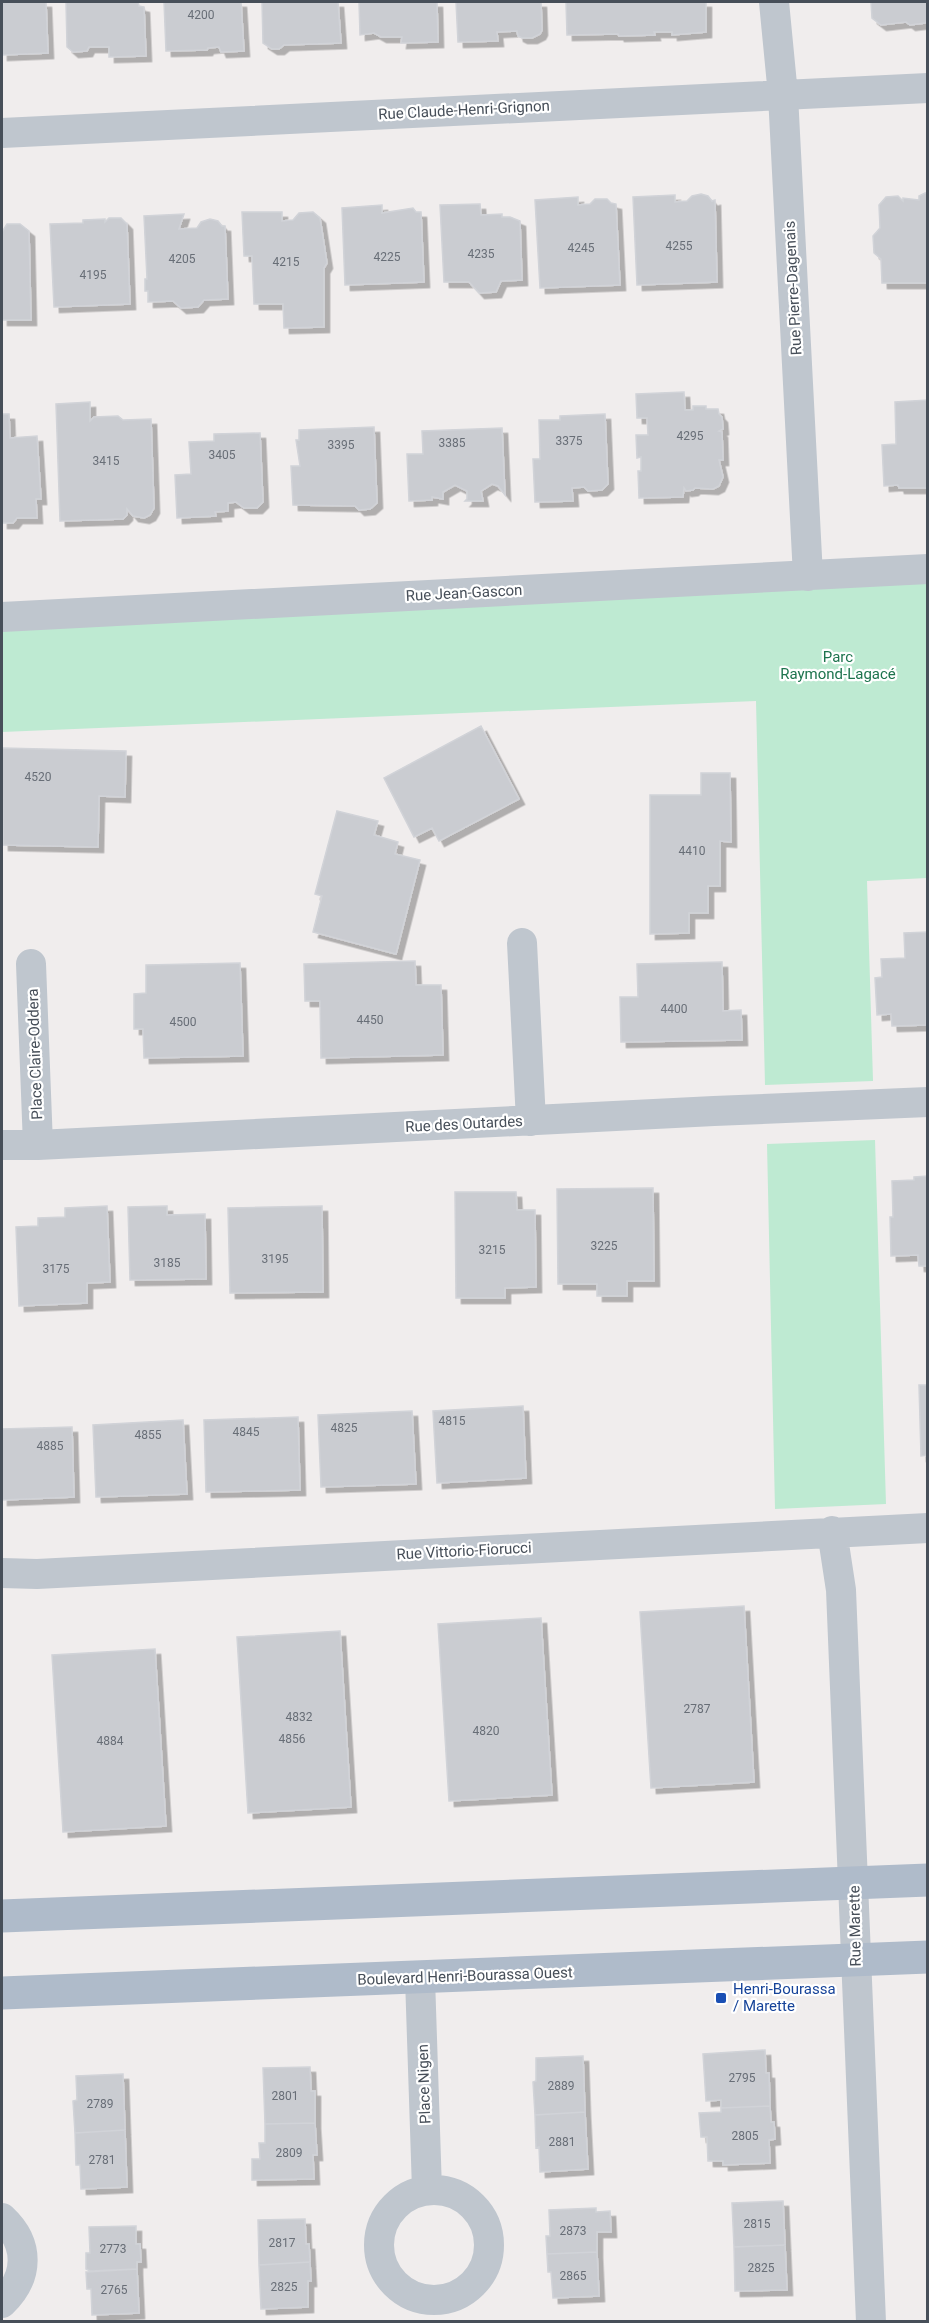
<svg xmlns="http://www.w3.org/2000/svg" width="929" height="2323" viewBox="0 0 929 2323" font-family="Roboto,sans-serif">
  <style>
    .green { fill: #beead2 }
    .building { fill: #caccd1; stroke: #d1d3d8; stroke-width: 1.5; filter: url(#shadow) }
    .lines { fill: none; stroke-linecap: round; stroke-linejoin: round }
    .street { stroke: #bfc6ce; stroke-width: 30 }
    .primary { stroke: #afbbca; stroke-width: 33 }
    .transit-dot { fill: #1a4fb4; stroke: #fff; stroke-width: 2 }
    .labels { text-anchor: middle; stroke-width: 4.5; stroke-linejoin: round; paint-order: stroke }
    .number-label { font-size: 12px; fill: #686e77 }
    .street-label { font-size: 15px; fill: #474f59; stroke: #fff }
    .park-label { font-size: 15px; fill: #1e744e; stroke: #fff }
    .transit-label { font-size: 15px; fill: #164399; stroke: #fff; text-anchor: start }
  </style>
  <defs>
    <filter id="shadow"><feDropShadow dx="5.5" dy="5.5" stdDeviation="0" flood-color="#0004"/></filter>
  </defs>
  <rect width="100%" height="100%" fill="#f0eded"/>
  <!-- green -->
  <path class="green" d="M927 570V878L867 881 873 1081 765 1085 756 701 2 732V617Z
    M875 1140 886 1504 775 1509 767 1144Z"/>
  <!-- building -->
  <path class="building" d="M2 2H46L48 53 2 55Z
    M66 2H138L139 6 144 7 146 56 109 57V47H89L87 51 73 52 67 47Z
    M164 2H241L244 51 221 52 219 47 208 48 207 50 166 51Z
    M262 2H338L341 43 284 45 279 49H272L263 43Z
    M359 2H437L438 42 401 43 402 37H381L374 33 360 35Z
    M456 2H541L542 30 540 34 532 38H522L518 36 517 31 497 32 498 41 458 42Z
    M566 2H706V32L672 35V32H654L655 35 619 36 618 34 567 35Z
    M871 2H928V20L925 23 910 25 906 22 881 25 872 18Z
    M925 193H928V283H882L881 259 874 253 873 236 880 228 879 205 886 197 898 196 903 201V198L919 200V196Z
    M701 194 708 196 712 201 715 200 717 282 637 285 633 197 675 195V202L687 201 692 196Z
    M578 197V205L590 204 595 199H607L611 203 616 204 620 285 540 288 535 200Z
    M480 204 481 215 502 214V217H510L520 221 522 280 501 281 496 292 479 293 469 282H444L440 205Z
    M382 205V213L413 208 416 212H421L424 282 345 285 342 208Z
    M242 212H282V221L293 220 299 213 313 212 320 218 327 263 324 268V327L284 328 283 304H254L252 256H244Z
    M184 214 179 229 197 228 201 222 210 219 218 221 222 226H225L228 299 204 300 198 307 181 308 173 301 148 302V291H145V279H147L144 216Z
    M109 218H121L127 224 130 304 54 307 50 224 83 223V220L105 219V222Z
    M7 224H20L29 231 31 320H2V232Z
    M684 392 685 410H693V406H706V409H718L719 414 722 417 723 429 719 431 722 432 723 460H719L723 477 719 486 713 489 695 488 693 490 686 491 684 488 683 497 639 498 638 471H641V457L637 458 636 435H648L647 418H637L636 394Z
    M928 400V488H899L898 485 884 486 882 445 896 444 895 402Z
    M90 402V421L94 417 118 416 123 420 151 419 154 508 150 515 144 518 133 516 127 509V515L123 519 60 521 56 404Z
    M2 414H9L10 438 37 436 41 499H36L37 518H17L13 523H2Z
    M605 414 608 484 602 490 588 491 584 487 572 488 573 501 535 502 533 459H540L539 420H560V416Z
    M374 427 377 503 370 509 359 510 355 506 293 505 291 466H300L296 440H299V430Z
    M502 428 505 495 498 486 492 484 481 491 483 501H465L467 499V491L455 485 443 492V499L432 497V500L409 501 407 454H423L422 431Z
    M260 433 263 502 257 508H244L236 502 228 503V511L215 512 216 516 177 518 175 475 191 474 189 442 214 441V434Z
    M481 726 519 799 439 841 432 828 414 837 384 778Z
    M2 748 126 751 125 797 99 796 98 847 3 845Z
    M701 773H730L731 842 720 841V886H708V913H689V933L650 934V795H701Z
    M337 811 378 821 374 835 398 842 395 854 420 860 396 954 313 932 322 896 315 894Z
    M928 932 926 1025 892 1026 891 1014 877 1015 875 978 882 977 881 959 905 958 904 933Z
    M415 961 416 985H441L443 1055 321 1058 320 1001H305L304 964Z
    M722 962 723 1011 741 1010 742 1040 621 1042 620 997H638L637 964Z
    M240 963 243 1056 144 1058 143 1029H134V994L146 993V965Z
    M928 1176V1266H919L918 1255 891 1256 890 1217H893L892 1181 914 1180V1177Z
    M653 1188 654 1281H627V1296H597V1284H558L557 1189Z
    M455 1192H516L517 1210H535L536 1287 505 1288V1298H456Z
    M107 1206 110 1282 87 1283V1303L19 1306 16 1227 38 1226V1218L65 1217V1208Z
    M167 1206V1215L205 1214 206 1279 130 1280 128 1207Z
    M322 1206 323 1292 230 1293 228 1208Z
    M919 1385H928V1455L921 1456Z
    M523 1406 526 1478 437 1483 433 1411Z
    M412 1411 416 1484 321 1487 318 1415Z
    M298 1417 300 1490 206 1492 204 1420Z
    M183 1420 187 1494 96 1497 93 1425Z
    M72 1427 74 1497 2 1500V1429Z
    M744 1606 754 1782 651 1788 640 1612Z
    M541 1618 552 1795 449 1801 438 1624Z
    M340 1631 351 1807 248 1813 237 1637Z
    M155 1649 166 1826 63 1832 52 1655Z
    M765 2050 766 2073H769L770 2106 721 2108V2100L706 2101 703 2054Z
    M583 2056 585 2112 535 2115 533 2082 536 2081V2058Z
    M310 2067 311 2091H315V2123L265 2124 263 2068Z
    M123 2074 125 2130 75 2133 73 2101 77 2100 76 2076Z
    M770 2106 771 2122H774L775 2139 769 2140 770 2163 723 2165V2161H708L707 2137H701L699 2113 721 2112V2108Z
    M585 2112 588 2169 540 2172 539 2147 536 2148 535 2115Z
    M315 2123 317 2155H313L314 2179 252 2180V2159H260L259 2143H265V2124Z
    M125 2130 127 2187 81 2189 80 2165H76L75 2133Z
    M783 2201 785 2245 734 2247 732 2203Z
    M596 2208V2212L610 2211 611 2232H597V2252L547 2254 546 2236H550L549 2210Z
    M305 2219 306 2244H309L310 2262 259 2265 258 2220Z
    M136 2226V2244H140L141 2262H137V2269L90 2271 86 2269V2253H90L89 2227Z
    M785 2245 787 2290 735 2291 734 2247Z
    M597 2252 599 2296 553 2298 551 2272H548L547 2254Z
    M310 2262 311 2281H308V2307L261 2309 259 2265Z
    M137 2269 139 2313 92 2315 91 2289H87L86 2272Z"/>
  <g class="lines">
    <!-- street -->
    <path class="street" d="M774 2 783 95 808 576
      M2 133 928 88
      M2 617 928 569
      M522 943 531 1121
      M31 964 38 1145
      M2 1145H38L714 1111 928 1102
      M832 1531 841 1590 871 2322
      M2 1573 37 1574 928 1528
      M420 1978 427 2190
      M379 2245a55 55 0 1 1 110 0a55 55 0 1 1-110 0Z
      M2 2218C30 2244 29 2277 2 2303"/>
    <!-- primary -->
    <path class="primary" d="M2 1916 928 1880
      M2 1993 928 1957"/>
  </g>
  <!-- markers -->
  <rect class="transit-dot" x="715" y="1992" width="12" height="12" rx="3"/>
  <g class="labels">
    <!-- number labels -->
    <g class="number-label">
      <text x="201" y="19">4200</text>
      <text x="679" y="250">4255</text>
      <text x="581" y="252">4245</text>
      <text x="481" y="258">4235</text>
      <text x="387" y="261">4225</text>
      <text x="182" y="263">4205</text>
      <text x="286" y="266">4215</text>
      <text x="93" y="279">4195</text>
      <text x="690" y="440">4295</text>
      <text x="569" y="445">3375</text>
      <text x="452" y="447">3385</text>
      <text x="341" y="449">3395</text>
      <text x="222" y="459">3405</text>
      <text x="106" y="465">3415</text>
      <text x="38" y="781">4520</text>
      <text x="692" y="855">4410</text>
      <text x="674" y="1013">4400</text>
      <text x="370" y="1024">4450</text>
      <text x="183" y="1026">4500</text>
      <text x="604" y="1250">3225</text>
      <text x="492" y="1254">3215</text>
      <text x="275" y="1263">3195</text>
      <text x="167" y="1267">3185</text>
      <text x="56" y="1273">3175</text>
      <text x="452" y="1425">4815</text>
      <text x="344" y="1432">4825</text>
      <text x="246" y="1436">4845</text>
      <text x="148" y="1439">4855</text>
      <text x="50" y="1450">4885</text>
      <text x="697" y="1713">2787</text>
      <text x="299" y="1721">4832</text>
      <text x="486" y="1735">4820</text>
      <text x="292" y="1743">4856</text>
      <text x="110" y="1745">4884</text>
      <text x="742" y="2082">2795</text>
      <text x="561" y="2090">2889</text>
      <text x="285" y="2100">2801</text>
      <text x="100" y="2108">2789</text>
      <text x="745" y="2140">2805</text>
      <text x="562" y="2146">2881</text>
      <text x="289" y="2157">2809</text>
      <text x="102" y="2164">2781</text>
      <text x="757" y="2228">2815</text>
      <text x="573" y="2235">2873</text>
      <text x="282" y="2247">2817</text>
      <text x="113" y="2253">2773</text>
      <text x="761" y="2272">2825</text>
      <text x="573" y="2280">2865</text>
      <text x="284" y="2291">2825</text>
      <text x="114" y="2294">2765</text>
    </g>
    <!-- street labels -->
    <g class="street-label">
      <text transform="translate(464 110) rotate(-3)" y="5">Rue Claude-Henri-Grignon</text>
      <text transform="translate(793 288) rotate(-93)" y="5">Rue Pierre-Dagenais</text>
      <text transform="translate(464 593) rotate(-3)" y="5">Rue Jean-Gascon</text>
      <text transform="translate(35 1054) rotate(-92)" y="5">Place Claire-Oddera</text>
      <text transform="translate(464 1124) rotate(-3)" y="5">Rue des Outardes</text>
      <text transform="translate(464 1551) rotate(-3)" y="5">Rue Vittorio-Fiorucci</text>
      <text transform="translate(855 1926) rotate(-91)" y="5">Rue Marette</text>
      <text transform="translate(465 1976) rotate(-2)" y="5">Boulevard Henri-Bourassa Ouest</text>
      <text transform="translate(424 2084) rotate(-92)" y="5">Place Nigen</text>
    </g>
    <!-- park labels -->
    <g class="park-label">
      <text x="838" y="662">Parc<tspan x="838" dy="17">Raymond-Lagacé</tspan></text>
    </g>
    <!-- transit labels -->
    <g class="transit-label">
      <text x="733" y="1994">Henri-Bourassa<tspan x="733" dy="17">/ Marette</tspan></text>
    </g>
  </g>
  <!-- border -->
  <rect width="929" height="2323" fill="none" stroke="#474f59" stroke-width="6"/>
</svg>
